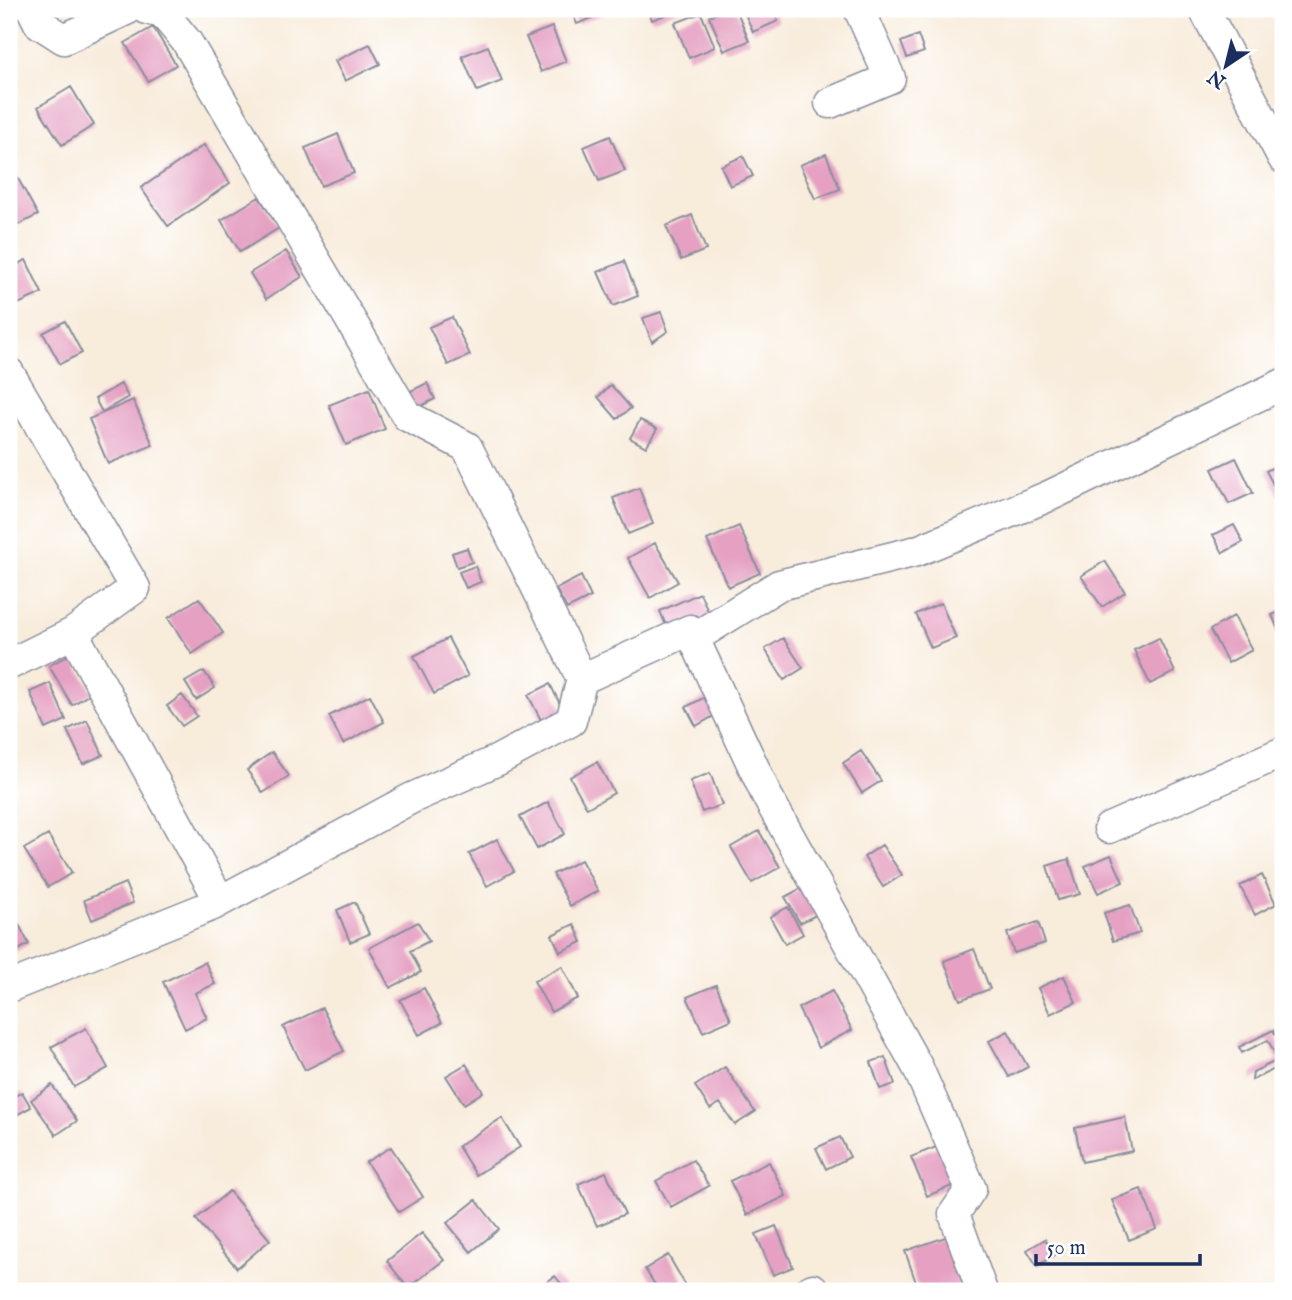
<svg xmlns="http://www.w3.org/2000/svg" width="1292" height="1300" viewBox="0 0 1292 1300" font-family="'IM FELL English',serif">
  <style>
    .building { fill: #e5a0c2 }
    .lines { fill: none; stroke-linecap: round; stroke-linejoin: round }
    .minor-casing { stroke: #8a8e9c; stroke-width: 33 }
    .minor { stroke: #fff; stroke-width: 30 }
  </style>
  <rect width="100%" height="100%" fill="#fff"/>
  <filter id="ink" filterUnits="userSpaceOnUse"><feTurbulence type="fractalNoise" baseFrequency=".0143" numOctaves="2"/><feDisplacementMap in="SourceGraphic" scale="14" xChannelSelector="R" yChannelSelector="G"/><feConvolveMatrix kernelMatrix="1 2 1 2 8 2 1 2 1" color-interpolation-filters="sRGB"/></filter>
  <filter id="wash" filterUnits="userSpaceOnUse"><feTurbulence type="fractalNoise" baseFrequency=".00686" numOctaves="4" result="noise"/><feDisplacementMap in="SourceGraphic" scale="28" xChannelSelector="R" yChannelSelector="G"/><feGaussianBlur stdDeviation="1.57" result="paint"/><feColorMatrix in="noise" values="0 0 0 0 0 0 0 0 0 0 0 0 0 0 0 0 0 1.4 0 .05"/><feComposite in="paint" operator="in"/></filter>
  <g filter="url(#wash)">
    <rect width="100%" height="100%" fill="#f8ecdb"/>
    <g id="blocks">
      <!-- building -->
      <path class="building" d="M570 9H600L602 14 577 24Z
        M647 9H681L652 20Z
        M728 9H736L749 41 724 51 709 16Z
        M743 9H773L778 21 753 32Z
        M701 13 715 47 689 58 675 23Z
        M153 27 176 65 148 81 125 43Z
        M552 27 566 61 541 72 526 37Z
        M918 35 924 52 907 58 901 42Z
        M370 44 380 64 345 81 335 61Z
        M488 46 502 81 477 91 462 56Z
        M71 87 94 125 62 145 38 107Z
        M338 134 354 173 321 186 305 148Z
        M610 136 625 171 599 181 584 147Z
        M204 145 230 183 168 226 141 188Z
        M826 154 840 189 815 199 800 165Z
        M743 156 753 176 730 186 721 166Z
        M15 173 38 215 18 225 9 208V176Z
        M259 197 279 228 240 252 221 220Z
        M692 215 706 250 681 260 666 226Z
        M286 251 302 277 266 299 250 273Z
        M26 260 42 293 12 307 9 300V268Z
        M624 261 638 296 613 306 598 272Z
        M661 312 668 331 652 342 643 318Z
        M452 317 470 355 448 365 429 327Z
        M65 321 82 353 60 364 43 333Z
        M427 383 435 399 415 409 407 393Z
        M121 384 128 397 102 412 95 399Z
        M611 385 631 408 617 419 598 397Z
        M369 389 385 429 346 445 329 405Z
        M133 400 153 445 108 464 89 419Z
        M640 420 657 429 646 447 630 438Z
        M1236 458 1253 493 1229 504 1212 469Z
        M1283 462V503L1266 471Z
        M639 488 653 524 628 534 613 498Z
        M1234 525 1243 542 1223 553 1213 535Z
        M739 526 760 573 728 587 707 540Z
        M655 543 678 582 650 598 628 558Z
        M467 548 472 562 457 567 452 553Z
        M1105 561 1125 592 1102 607 1081 576Z
        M475 566 481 582 466 588 459 572Z
        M581 576 591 597 567 609 556 589Z
        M700 593 711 618 670 635 660 611Z
        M199 598 223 633 192 654 168 618Z
        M941 603 956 638 931 648 916 614Z
        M1283 610V642L1272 615Z
        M1234 616 1252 650 1228 663 1210 630Z
        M448 638 468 676 434 694 414 656Z
        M783 638 803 668 784 680 765 649Z
        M1159 638 1175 672 1150 684 1134 650Z
        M70 654 93 692 72 705 49 666Z
        M204 671 215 688 196 700 185 682Z
        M50 683 66 720 46 729 30 692Z
        M550 684 565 714 543 724 528 695Z
        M182 695 197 716 182 726 167 706Z
        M370 695 384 722 343 744 329 716Z
        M707 696 717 714 696 726 686 707Z
        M87 720 103 755 83 764 67 730Z
        M861 751 881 781 862 793 843 763Z
        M272 752 289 776 263 793 247 770Z
        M597 762 614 793 587 808 570 777Z
        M710 773 722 805 702 812 690 781Z
        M548 802 565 834 537 849 520 817Z
        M759 831 780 867 752 883 731 847Z
        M48 835 72 873 48 887 24 849Z
        M497 839 514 871 487 886 469 854Z
        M882 845 902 875 883 887 864 857Z
        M1111 855 1123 882 1098 893 1085 866Z
        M1069 859 1080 894 1058 900 1047 866Z
        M581 860 598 891 570 906 553 874Z
        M1262 875 1276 904 1255 915 1240 886Z
        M125 883 133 903 92 920 84 900Z
        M807 885 822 912 800 923 785 897Z
        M355 902 369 934 350 942 337 910Z
        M1130 905 1140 933 1113 941 1104 913Z
        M788 907 803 934 785 944 770 917Z
        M418 922 429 941 410 951 421 972 390 988 369 948Z
        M1038 922 1045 943 1014 953 1007 933Z
        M18 923 29 944 9 955V928Z
        M574 924 582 942 560 952 552 935Z
        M974 949 990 989 960 1000 944 961Z
        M205 962 215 984 195 993 207 1018 185 1029 163 982Z
        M562 966 578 998 551 1012 534 981Z
        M1064 976 1076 1002 1050 1014 1038 988Z
        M716 985 731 1020 703 1032 687 997Z
        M424 988 442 1023 419 1035 400 1000Z
        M832 991 852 1030 818 1048 798 1008Z
        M322 1008 344 1051 305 1070 283 1027Z
        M86 1028 108 1068 74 1087 51 1047Z
        M1273 1030 1283 1050V1065L1252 1080 1253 1072 1278 1060 1268 1040 1242 1053 1239 1047Z
        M1008 1031 1028 1067 1009 1077 989 1041Z
        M885 1057 895 1084 880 1089 871 1062Z
        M466 1064 483 1092 464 1104 446 1076Z
        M725 1067 755 1112 735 1125 720 1103 710 1109 695 1086Z
        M52 1085 77 1121 56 1135 31 1100Z
        M22 1092 31 1107 9 1119V1099Z
        M1125 1117 1132 1151 1082 1162 1075 1128Z
        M502 1118 520 1147 476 1175 458 1146Z
        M840 1137 850 1157 826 1169 816 1148Z
        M941 1145 957 1184 927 1196 911 1157Z
        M391 1147 423 1197 399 1212 366 1162Z
        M693 1160 709 1186 671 1207 656 1181Z
        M769 1162 786 1196 747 1215 730 1181Z
        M606 1172 625 1214 597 1226 578 1184Z
        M1141 1189 1157 1229 1129 1240 1112 1200Z
        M229 1191 270 1240 237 1268 196 1219Z
        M476 1200 499 1229 471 1252 447 1223Z
        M776 1226 793 1267 773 1275 756 1234Z
        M422 1233 444 1260 408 1288 387 1261Z
        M954 1234 971 1283 945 1291H919L905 1251Z
        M1045 1239 1055 1255 1037 1266 1027 1250Z
        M668 1255 689 1291H659L645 1269Z
        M555 1276 567 1291H534Z"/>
    </g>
  </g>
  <g filter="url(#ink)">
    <use href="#blocks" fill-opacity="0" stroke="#8a8e9c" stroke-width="2"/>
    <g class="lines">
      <defs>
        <path id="minor" d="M32 9 39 23 64 39 128 9
          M147 9 163 13 187 42 407 416 467 447 582 679
          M1204 9 1283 158
          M830 103 890 78 859 9
          M9 373 135 588 73 633 220 901
          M694 638 779 585 917 551 1049 496 1283 384
          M9 661 10 664 73 633
          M1109 828 1283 752
          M9 987 213 905 412 798 498 760 571 721 582 679 690 630 767 796 918 1068 971 1189 954 1214 982 1291
          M809 1291 813 1289"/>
      </defs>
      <!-- minor casing -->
      <use href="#minor" class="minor-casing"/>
      <!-- minor -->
      <use href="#minor" class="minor"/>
    </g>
  </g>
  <!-- margin -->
  <rect width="1292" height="1300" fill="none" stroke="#fff" stroke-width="35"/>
  <!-- north arrow -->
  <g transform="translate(1226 66) rotate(215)" stroke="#ffffff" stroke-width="5" paint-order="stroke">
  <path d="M0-5L12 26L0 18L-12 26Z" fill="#1b2f5e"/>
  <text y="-10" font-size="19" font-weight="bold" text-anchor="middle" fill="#1b2f5e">N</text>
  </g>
  <!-- scale -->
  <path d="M1036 1254v10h164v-10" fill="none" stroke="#1b2f5e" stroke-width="3.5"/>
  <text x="1047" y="1254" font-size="21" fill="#1b2f5e" stroke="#ffffff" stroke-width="5" paint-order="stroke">50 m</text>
</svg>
